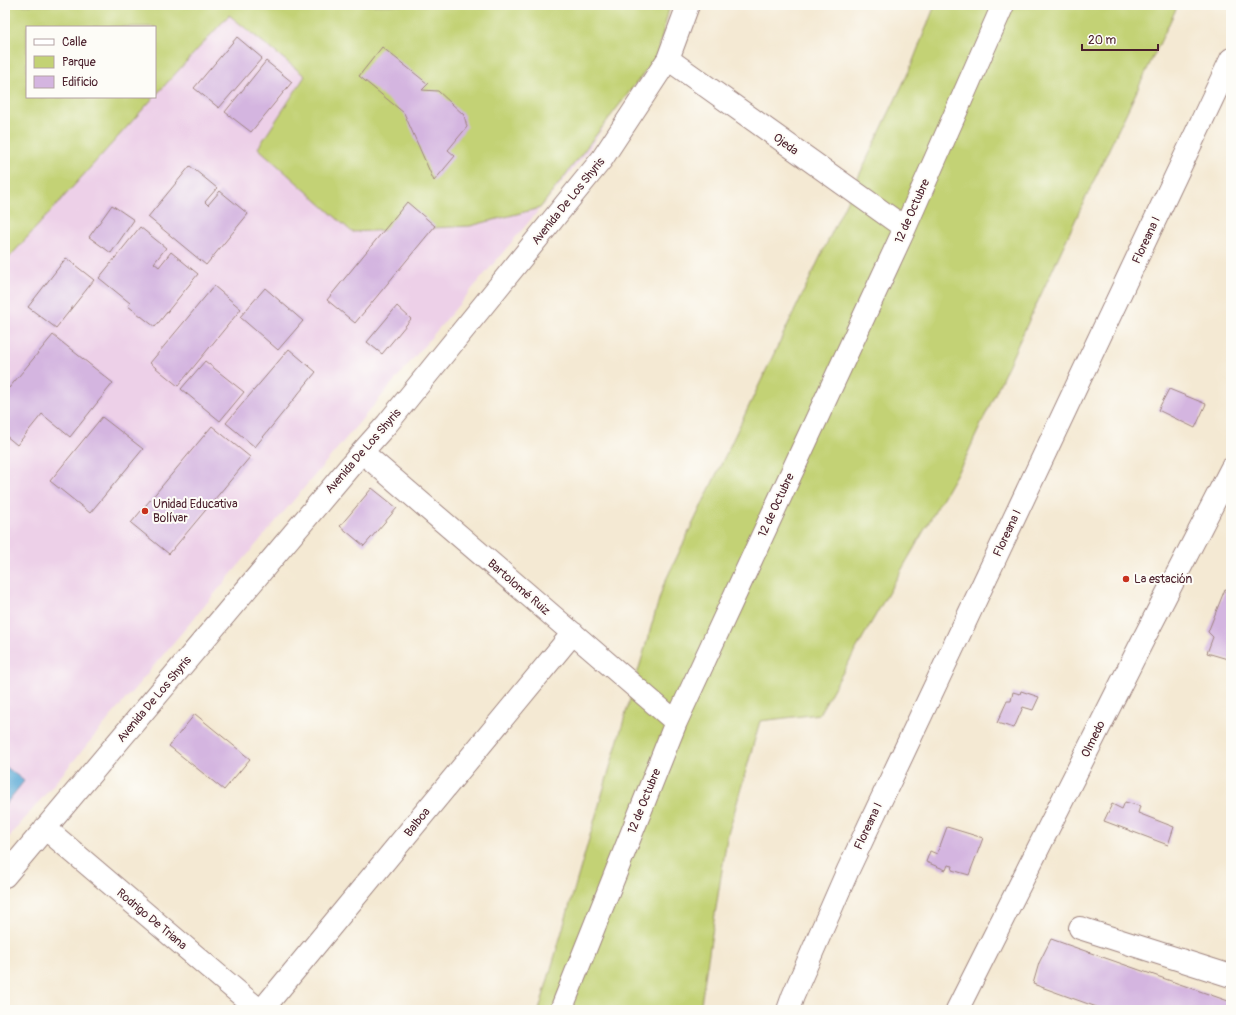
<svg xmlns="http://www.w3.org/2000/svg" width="1236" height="1015" viewBox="0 0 1236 1015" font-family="Pangolin,sans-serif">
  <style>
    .built { fill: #edd0e8; fill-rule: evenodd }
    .green { fill: #c3d274; stroke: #867850 }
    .water { fill: #5dabd7; stroke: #546581 }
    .building { fill: #d4b5e0 }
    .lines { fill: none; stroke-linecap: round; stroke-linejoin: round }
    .minor-casing { stroke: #9f847f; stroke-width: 24 }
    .minor { stroke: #fff; stroke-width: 22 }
    .poi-dot { fill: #c8321e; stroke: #fdfcf7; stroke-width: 1.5 }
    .labels { text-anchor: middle; stroke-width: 4; stroke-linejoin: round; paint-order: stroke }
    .street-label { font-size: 12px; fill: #4a1f2b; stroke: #fdfcf7 }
    .poi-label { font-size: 12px; fill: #4a1f2b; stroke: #fdfcf7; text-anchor: start }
  </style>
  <rect width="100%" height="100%" fill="#fdfcf7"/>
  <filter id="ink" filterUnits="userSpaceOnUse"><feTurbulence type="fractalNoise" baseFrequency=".025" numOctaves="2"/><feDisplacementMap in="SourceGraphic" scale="8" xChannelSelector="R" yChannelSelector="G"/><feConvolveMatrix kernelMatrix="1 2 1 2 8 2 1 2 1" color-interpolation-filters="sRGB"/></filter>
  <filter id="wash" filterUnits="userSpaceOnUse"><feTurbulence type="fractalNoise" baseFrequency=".012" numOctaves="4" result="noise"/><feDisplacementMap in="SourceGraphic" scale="16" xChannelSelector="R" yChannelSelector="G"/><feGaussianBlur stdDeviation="0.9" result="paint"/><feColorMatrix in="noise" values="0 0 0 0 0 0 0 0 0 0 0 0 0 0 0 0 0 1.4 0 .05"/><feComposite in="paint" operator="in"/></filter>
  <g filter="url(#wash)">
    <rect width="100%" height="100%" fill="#f4e9d3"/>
    <!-- built -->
    <path class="built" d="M5 5H664L648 57 586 154 5 842ZM27 27H155V97H27Z"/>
    <!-- green -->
    <path class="green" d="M5 5H670L657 56 540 208 470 226 352 232 258 148 305 76 229 15 155 96V27H27V97H154L5 262Z
      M935 5H1178L1086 197 965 459 819 714 760 721 727 838 700 1010H539L663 586 909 71Z"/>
    <!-- water -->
    <path class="water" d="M5 766 24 781 5 805Z"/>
    <g id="blocks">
      <!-- building -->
      <path class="building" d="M237 37 262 58 219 108 194 88Z
        M382 47 428 84 422 90 438 91 464 115 467 127 448 150 455 156 434 181 404 113 359 76Z
        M266 61 292 82 251 132 225 112Z
        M190 166 217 188 205 202 208 205 220 191 248 214 206 265 148 217Z
        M407 202 435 226 355 323 327 300Z
        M112 205 134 220 111 253 89 237Z
        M140 227 166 248 154 263 159 267 171 252 198 274 155 327 128 306 130 303 99 278Z
        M66 258 94 280 56 328 28 307Z
        M214 286 241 309 178 386 150 363Z
        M265 288 303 321 278 350 240 317Z
        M397 306 411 319 382 354 367 342Z
        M53 335 113 383 70 437 42 414 17 445 5 435V385L9 388Z
        M289 349 316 372 255 447 226 423Z
        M205 361 244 392 220 421 181 389Z
        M1169 389 1206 404 1195 428 1158 410Z
        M102 417 143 449 90 513 50 481Z
        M212 426 250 457 169 554 131 523Z
        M372 488 397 508 364 546 340 526Z
        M1225 589 1231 591V660L1207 653 1213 637 1208 632Z
        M1021 691 1039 697 1033 710 1023 707 1014 728 997 723 1007 701H1011L1013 692 1020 694Z
        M195 714 250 759 224 790 169 746Z
        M1125 802 1140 806 1138 813 1174 827 1168 845 1104 821 1112 804 1122 809Z
        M947 827 983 838 969 875 952 870 953 866 948 865 946 870 926 862 930 851 937 854Z
        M1051 939 1231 1002V1010H1105L1033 984 1039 963Z"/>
    </g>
  </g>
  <g filter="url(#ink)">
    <use href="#blocks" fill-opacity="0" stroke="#9f847f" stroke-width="1"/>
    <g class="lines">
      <defs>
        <path id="minor" d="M668 59 905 228
          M362 452 676 722
          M45 828 259 1010
          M5 876 362 452 387 424 602 159 668 59 688 5
          M1080 928 1231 976
          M262 1010 573 633
          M561 1010 676 722 905 228 1003 5
          M788 1010 793 996 848 870 1231 59
          M957 1010 1144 638 1231 469"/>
      </defs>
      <!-- minor casing -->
      <use href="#minor" class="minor-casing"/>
      <!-- minor -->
      <use href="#minor" class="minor"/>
    </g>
  </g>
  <!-- markers -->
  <g class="poi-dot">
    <circle cx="145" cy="511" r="4"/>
    <circle cx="1126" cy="579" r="4"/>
  </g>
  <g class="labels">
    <!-- street labels -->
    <g class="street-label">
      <text transform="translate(786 144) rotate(36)" y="4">Ojeda</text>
      <text transform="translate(568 201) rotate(-51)" y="4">Avenida De Los Shyris</text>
      <text transform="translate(912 211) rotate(-66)" y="4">12 de Octubre</text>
      <text transform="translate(1146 240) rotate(-65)" y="4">Floreana I</text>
      <text transform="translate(363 451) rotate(-49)" y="4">Avenida De Los Shyris</text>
      <text transform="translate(776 505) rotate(-65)" y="4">12 de Octubre</text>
      <text transform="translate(1007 533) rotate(-65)" y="4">Floreana I</text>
      <text transform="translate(519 587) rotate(41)" y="4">Bartolomé Ruiz</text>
      <text transform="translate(154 699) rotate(-50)" y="4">Avenida De Los Shyris</text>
      <text transform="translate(1093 739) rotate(-64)" y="4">Olmedo</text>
      <text transform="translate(644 801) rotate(-68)" y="4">12 de Octubre</text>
      <text transform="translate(417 822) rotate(-51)" y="4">Balboa</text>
      <text transform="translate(868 826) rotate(-65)" y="4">Floreana I</text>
      <text transform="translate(152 919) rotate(40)" y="4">Rodrigo De Triana</text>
    </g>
    <!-- poi labels -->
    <g class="poi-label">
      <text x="153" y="508">Unidad Educativa<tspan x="153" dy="14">Bolívar</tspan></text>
      <text x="1134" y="583">La estación</text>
    </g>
  </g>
  <!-- margin -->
  <rect width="1236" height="1015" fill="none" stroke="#fdfcf7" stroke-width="20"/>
  <!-- legend -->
  <rect x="26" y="26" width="130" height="72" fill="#fdfcf7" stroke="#b5a4a5"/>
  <rect x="34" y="39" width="20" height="6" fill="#ffffff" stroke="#b5a4a5"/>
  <text x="62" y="46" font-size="12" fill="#4a1f2b">Calle</text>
  <rect x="34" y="56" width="20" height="12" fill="#c3d274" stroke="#b5a4a5"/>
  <text x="62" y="66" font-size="12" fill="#4a1f2b">Parque</text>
  <rect x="34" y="76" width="20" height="12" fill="#d4b5e0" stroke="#b5a4a5"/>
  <text x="62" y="86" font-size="12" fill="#4a1f2b">Edificio</text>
  <!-- scale -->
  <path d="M1082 44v6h76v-6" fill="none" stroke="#4a1f2b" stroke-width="2"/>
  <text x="1088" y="44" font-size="12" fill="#4a1f2b" stroke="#fdfcf7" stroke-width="3" paint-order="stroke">20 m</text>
</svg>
